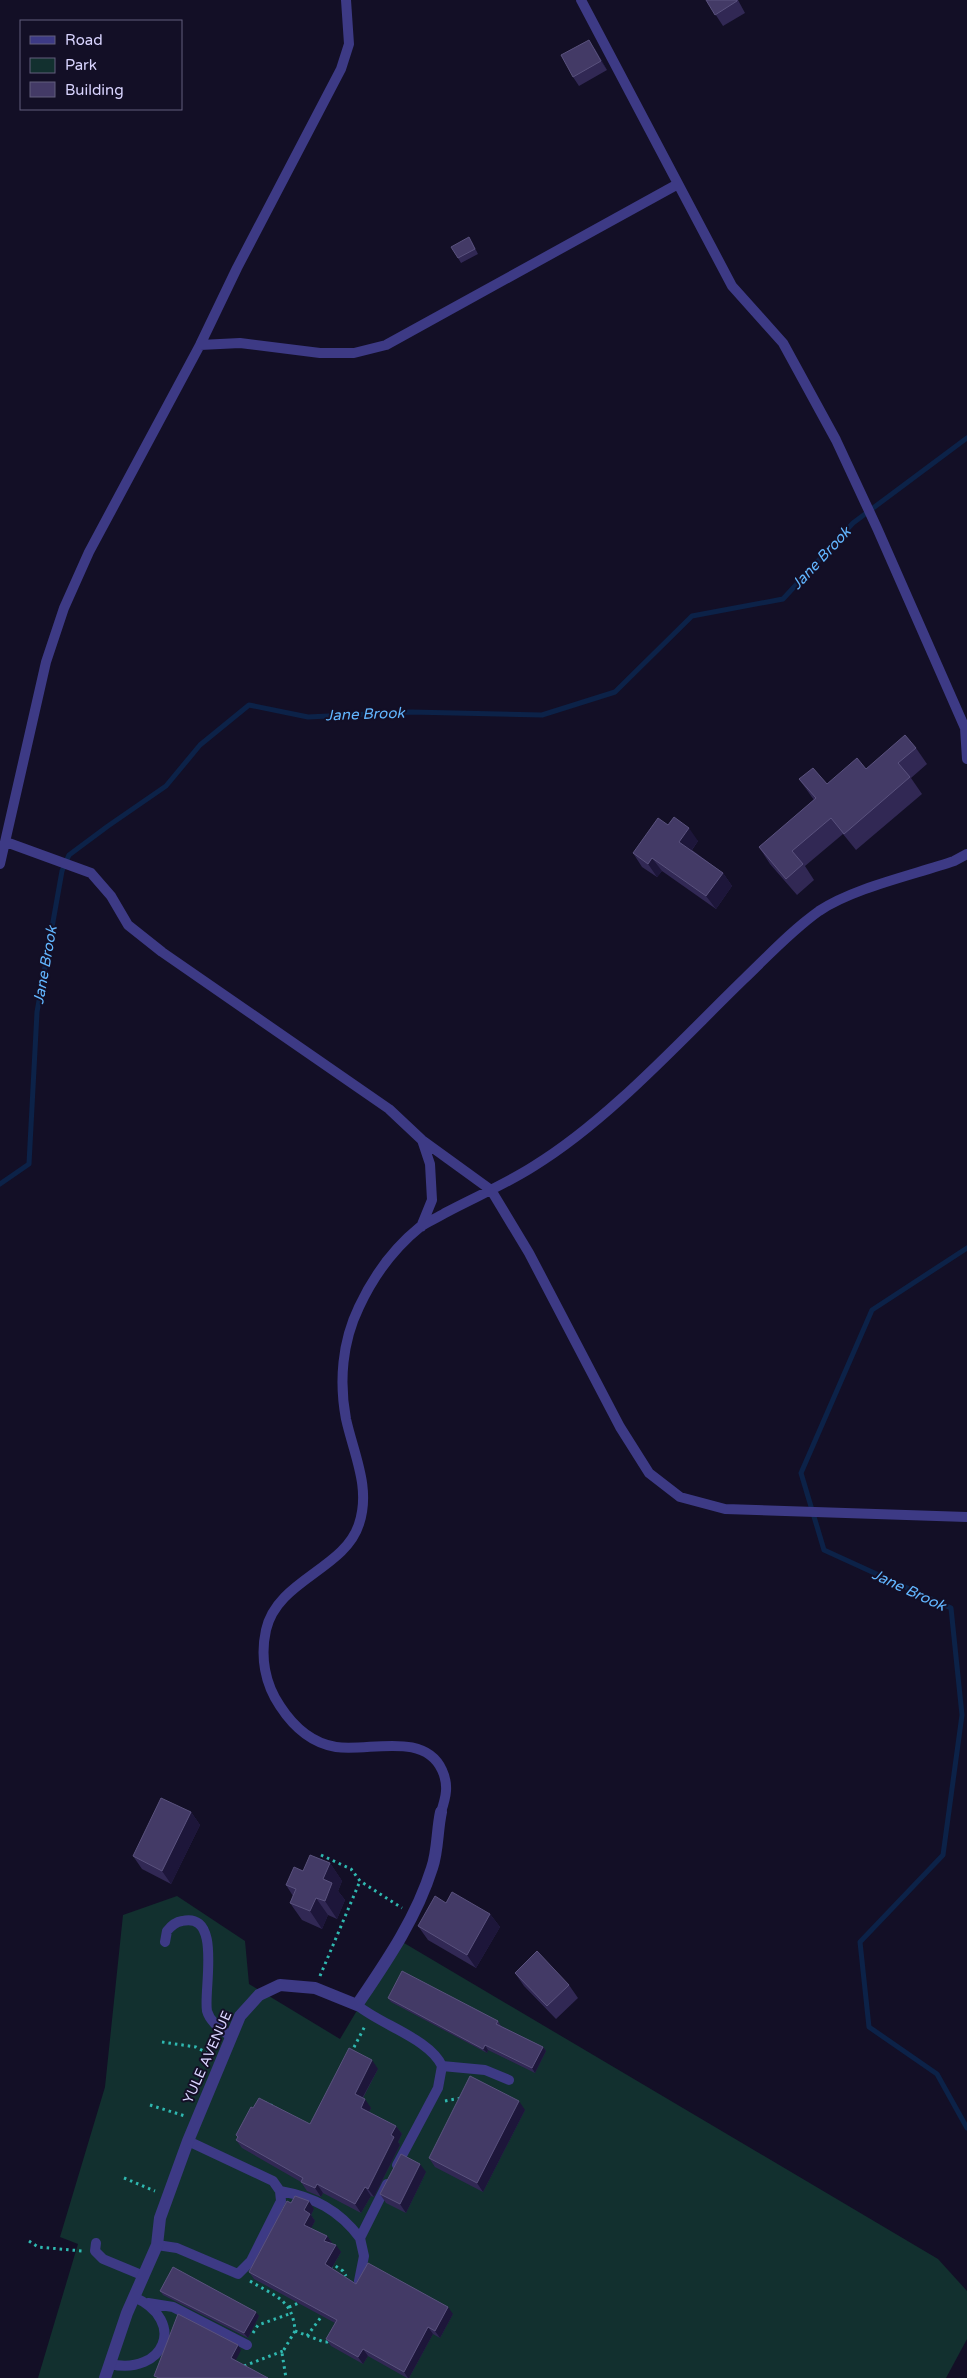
<svg xmlns="http://www.w3.org/2000/svg" width="967" height="2378" viewBox="0 0 967 2378" font-family="'Varela Round',sans-serif">
  <style>
    .green { fill: #12302f }
    .lines { fill: none; stroke-linecap: round; stroke-linejoin: round }
    .stream { stroke: #0c2248; stroke-width: 5 }
    .path { stroke: #2fb8b0; stroke-width: 3; stroke-dasharray: 2.5 4; stroke-linecap: butt }
    .service { stroke: #3d3a85; stroke-width: 10 }
    .minor { stroke: #3d3a85; stroke-width: 12 }
    .wall { fill: #312854 }
    .shaded-wall { fill: #1d163a }
    .building { fill: #433a66; stroke: #5a527e }
    .labels { text-anchor: middle; stroke-width: 4; stroke-linejoin: round; paint-order: stroke }
    .street-label { font-size: 14px; fill: #d9d4ff; stroke: #130f26 }
    .water-label { font-size: 15px; font-style: italic; fill: #62b6ff; stroke: #130f26 }
  </style>
  <rect width="100%" height="100%" fill="#130f26"/>
  <!-- green -->
  <path class="green" d="M177 1896 245 1941 249 1984 340 2039 399 1940 938 2259 967 2291V2339L946 2378H38L78 2244 60 2237 105 2087 123 1915Z"/>
  <g class="lines">
    <!-- stream -->
    <path class="stream" d="M0 1184 29 1164 37 1012 62 871 69 855 108 826 166 786 200 745 249 705 308 717 411 712 542 715 615 692 692 616 783 599 853 523 967 438
      M967 1248 872 1310 801 1473 824 1550 951 1608 962 1715 943 1855 860 1942 869 2027 937 2074 967 2128"/>
    <!-- path -->
    <path class="path" d="M321 1855 351 1869 360 1881 402 1908
      M320 1976 360 1881
      M162 2042 196 2047 209 2054
      M351 2053 365 2026
      M445 2101 461 2098
      M264 2103H267L276 2108
      M150 2105 185 2116
      M124 2178 155 2191
      M29 2241 38 2247 82 2251
      M330 2267 334 2265 343 2271 346 2276
      M250 2281C274 2296 293 2299 295 2331L282 2353 286 2378
      M289 2307 301 2302
      M295 2331 324 2342H327L330 2338
      M253 2333 258 2325 292 2313
      M307 2336 324 2313
      M244 2366 283 2351"/>
    <!-- service -->
    <path class="service" d="M581 0 732 286 783 343 836 440 877 528 965 728 967 759
      M200 345 240 343 320 353H354L386 345 678 184
      M6 842 91 873 111 896 128 925 162 952 389 1109 422 1140 491 1190 529 1253 620 1427 649 1473 680 1497 725 1509 967 1517
      M0 864 46 662 64 608 89 552 200 345 237 268 341 69 349 44 346 0
      M421 1227 432 1200 430 1164 422 1140
      M441 1812C446 1797 449 1785 442 1770 424 1731 369 1752 336 1747 311 1743 293 1726 280 1706 265 1684 260 1657 266 1630 277 1580 345 1569 359 1524 371 1488 354 1455 346 1419 339 1382 342 1342 359 1307 373 1277 394 1248 420 1227 427 1222 437 1218 445 1213 475 1197 506 1184 534 1166 609 1120 681 1040 744 979 768 956 791 931 819 911 853 888 913 875 954 861L967 854
      M165 1942 167 1931C171 1926 175 1922 182 1921 223 1911 203 1991 207 2011 210 2022 221 2029 230 2036
      M357 2005C381 2025 430 2039 442 2066L438 2088 397 2165
      M442 2066 485 2070 509 2080
      M280 2191C314 2197 339 2210 360 2238
      M96 2243 95 2251 103 2259 144 2276
      M157 2245 177 2248 238 2274 251 2261 281 2201 280 2191 273 2181 188 2141
      M359 2281 364 2256 360 2238 387 2184
      M148 2303 173 2307 247 2345
      M110 2364C164 2376 188 2321 134 2297"/>
    <!-- minor -->
    <path class="minor" d="M105 2378 127 2313 157 2245 160 2218 188 2141 240 2016 259 1995 280 1985 315 1988 357 2005C386 1962 416 1919 432 1868 438 1851 437 1830 441 1812"/>
  </g>
  <!-- wall -->
  <path class="wall" d="M706 0H738L745 13 723 26Z
    M595 49 607 70 579 86 573 77Z
    M472 242 478 254 461 263 458 258Z
    M916 748 927 764 911 778 922 794 856 850 843 834 805 866 814 880 797 895 770 864 759 847 814 800 799 779 827 784Z
    M668 825 698 841 692 850 723 873 732 886 716 909 662 871 657 877 642 867 633 853Z
    M191 1812 200 1825 171 1884 142 1869 133 1856Z
    M330 1863 342 1881 338 1891 345 1900 337 1919 328 1915 322 1929 302 1920 290 1903 293 1896 286 1885 303 1871Z
    M446 1903 490 1914 500 1927 476 1968 428 1940 418 1926Z
    M515 1973 569 1985 578 1998 556 2019 524 1986Z
    M388 1998 498 2021 501 2026 543 2047 546 2051 535 2073 488 2050 487 2053 391 2002Z
    M378 2069 363 2098 371 2108 369 2112 396 2126 402 2134 398 2142 400 2145 374 2197 371 2196 361 2213 323 2193 321 2197 307 2191 301 2182 242 2148 236 2140 238 2137 236 2135 253 2108 310 2124Z
    M525 2110 483 2192 435 2167 429 2158Z
    M426 2172 406 2213 386 2203 380 2194Z
    M291 2203 314 2209 311 2215 315 2221 311 2228 327 2236 332 2243 331 2244 341 2252 332 2268 356 2284 453 2314 440 2338 433 2334 409 2378H407L368 2356 363 2364 331 2346 326 2339 335 2323 254 2279 249 2272Z
    M160 2291 259 2316 248 2338 163 2295Z"/>
  <!-- shaded-wall -->
  <path class="shaded-wall" d="M589 40 595 49 607 70 601 61Z
    M689 828 698 841 688 855 679 842Z
    M652 858 662 871 657 877 648 864Z
    M723 873 732 886 716 909 706 896Z
    M191 1812 200 1825 171 1884 162 1871Z
    M330 1863 342 1881 338 1891 345 1900 337 1919 325 1901 323 1879Z
    M316 1898 328 1915 322 1929 310 1911Z
    M490 1914 500 1927 476 1968 467 1955Z
    M485 2045 488 2050 487 2053 483 2049Z
    M543 2047 546 2051 535 2073 532 2068Z
    M372 2060 378 2069 360 2102 355 2094Z
    M365 2099 371 2108 367 2116 361 2108Z
    M519 2101 525 2110 483 2192 477 2183Z
    M396 2126 402 2134 398 2142 400 2145 374 2197 368 2189 391 2135Z
    M420 2164 426 2172 406 2213 400 2204Z
    M317 2184 323 2193 321 2197 315 2188Z
    M365 2187 371 2196 361 2213 355 2204Z
    M309 2201 314 2209 311 2215 315 2221 309 2232 304 2225V2210Z
    M327 2236 332 2243 329 2248 324 2241Z
    M336 2245 341 2252 330 2271 325 2264Z
    M448 2307 453 2314 440 2338 435 2331Z
    M256 2312 259 2316 248 2338 244 2333Z
    M428 2327 433 2334 409 2378H408L404 2372Z
    M238 2345 241 2350 235 2362 231 2358Z
    M363 2349 368 2356 363 2364 358 2357Z"/>
  <!-- building -->
  <path class="building" d="M706 0H737V1L715 15Z
    M589 40 601 61 573 77 561 55Z
    M469 237 475 249 458 258 451 247Z
    M905 735 916 748 898 763 910 777 844 834 831 818 792 851 803 864 786 879 759 847 816 798 799 779 813 768 827 784 857 758 866 769Z
    M674 817 689 828 679 842 723 873 706 896 652 858 648 864 633 853 658 818 668 825Z
    M161 1798 191 1812 162 1871 133 1856Z
    M310 1855 330 1863 323 1879 332 1883 325 1901 316 1898 310 1911 290 1903 296 1889 286 1885 294 1867 303 1871Z
    M452 1892 490 1914 467 1955 418 1926 435 1896 446 1903Z
    M537 1951 569 1985 547 2006 515 1973Z
    M402 1971 498 2021 496 2024 543 2047 532 2068 485 2045 483 2049 388 1998Z
    M349 2048 372 2060 355 2094 365 2099 361 2108 396 2126 391 2135 394 2137 368 2189 365 2187 355 2204 317 2184 315 2188 301 2182 303 2178 236 2140 238 2137 236 2135 251 2107 253 2108 259 2098 310 2124Z
    M470 2076 519 2101 477 2183 429 2158Z
    M401 2154 420 2164 400 2204 380 2194Z
    M295 2196 309 2201 304 2210 310 2214 304 2225 327 2236 324 2241 336 2245 325 2264 356 2284 368 2263 448 2307 435 2331 428 2327 404 2372 363 2349 358 2357 326 2339 337 2320 249 2272 287 2201 291 2203Z
    M173 2267 256 2312 244 2333 160 2291Z
    M178 2314 238 2345 231 2358 268 2378H159L154 2376Z"/>
  <g class="labels">
    <!-- street labels -->
    <g class="street-label">
      <text transform="translate(207 2057) rotate(-66)" y="5">YULE AVENUE</text>
    </g>
    <!-- water labels -->
    <g class="water-label">
      <text transform="translate(821 558) rotate(-47)" y="5">Jane Brook</text>
      <text transform="translate(365 714) rotate(-2)" y="5">Jane Brook</text>
      <text transform="translate(45 965) rotate(-80)" y="5">Jane Brook</text>
      <text transform="translate(909 1590) rotate(25)" y="5">Jane Brook</text>
    </g>
  </g>
  <!-- legend -->
  <rect x="20" y="20" width="162" height="90" fill="#130f26" stroke="#625e7d"/>
  <rect x="30" y="36" width="25" height="8" fill="#3d3a85" stroke="#625e7d"/>
  <text x="65" y="45" font-size="15" fill="#d9d4ff">Road</text>
  <rect x="30" y="58" width="25" height="15" fill="#12302f" stroke="#625e7d"/>
  <text x="65" y="70" font-size="15" fill="#d9d4ff">Park</text>
  <rect x="30" y="82" width="25" height="15" fill="#433a66" stroke="#625e7d"/>
  <text x="65" y="95" font-size="15" fill="#d9d4ff">Building</text>
</svg>
